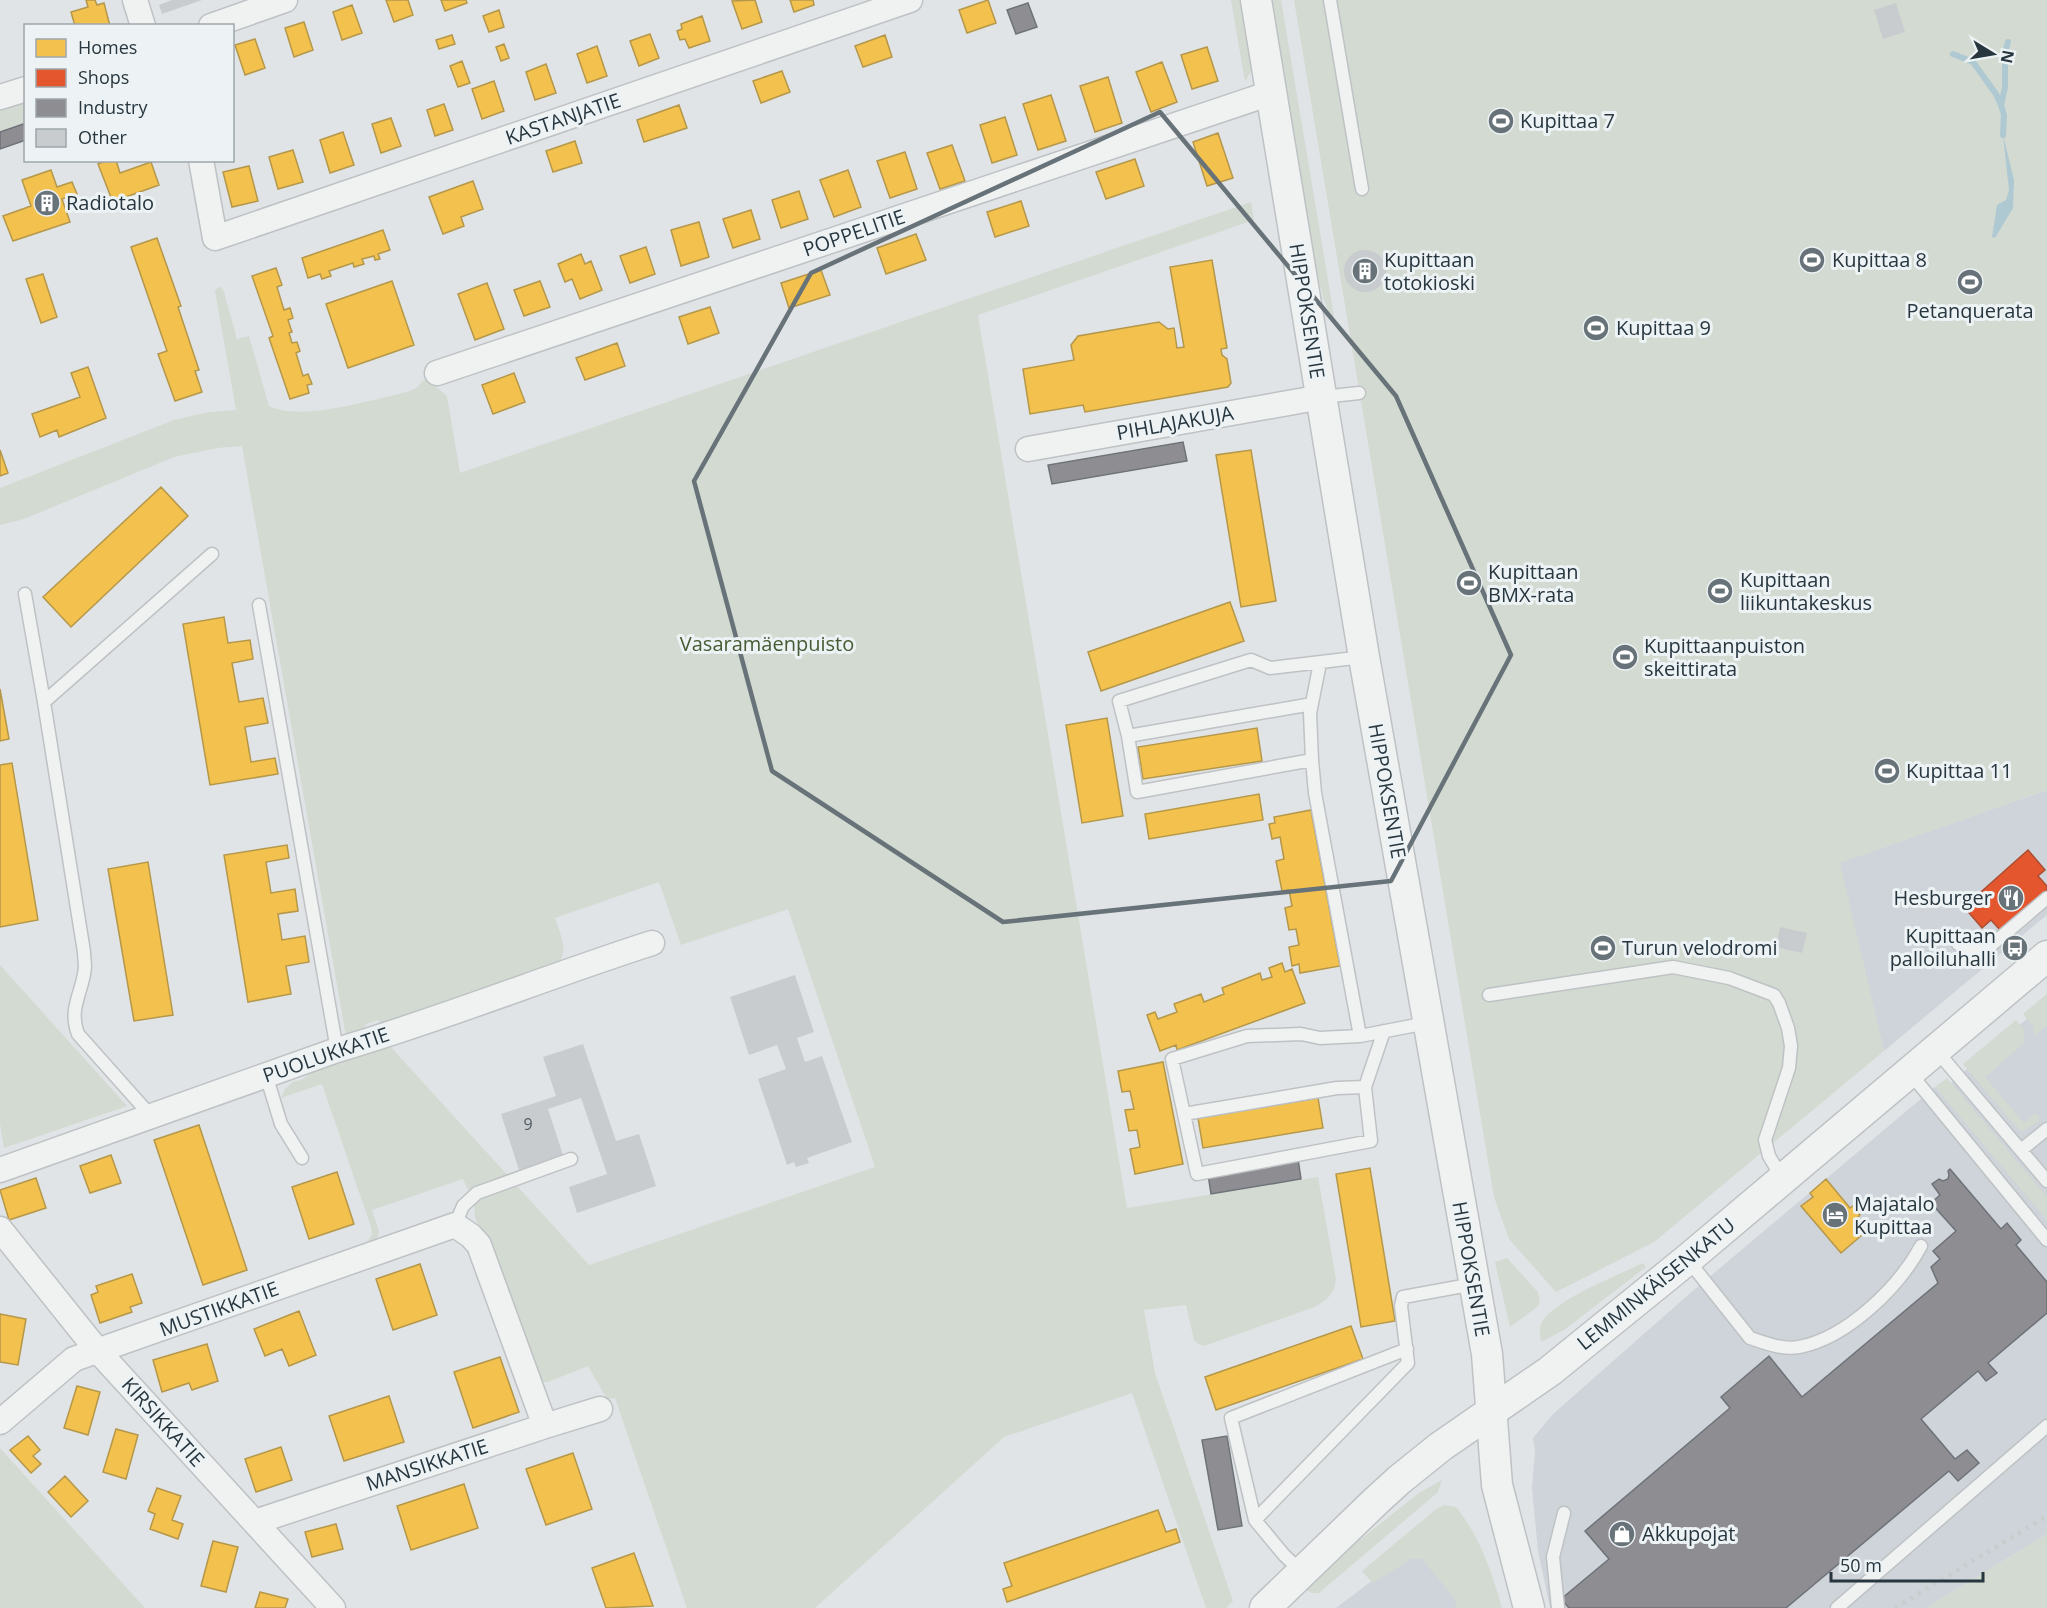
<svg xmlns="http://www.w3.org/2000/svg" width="2047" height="1608" viewBox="0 0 2047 1608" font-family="'Open Sans',sans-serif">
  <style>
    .built { fill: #ced4d9 }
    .green { fill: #d3dad1 }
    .water { fill: #aec9d2 }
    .homes { fill: #f2c14e; stroke: #b5974a; stroke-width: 1.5 }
    .shops { fill: #e4572e; stroke: #ab4d33; stroke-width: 1.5 }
    .industry { fill: #8d8d92; stroke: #6e7379; stroke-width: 1.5 }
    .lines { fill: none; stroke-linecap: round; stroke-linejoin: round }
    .stream { stroke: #aec9d2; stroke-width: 6 }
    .building { fill: #c8ccce }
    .service-casing { stroke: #bec2c4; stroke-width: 15 }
    .minor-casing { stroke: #bec2c4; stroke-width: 27 }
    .tertiary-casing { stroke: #bec2c4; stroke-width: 33 }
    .service { stroke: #f0f2f2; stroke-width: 12 }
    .minor { stroke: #f0f2f2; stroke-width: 24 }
    .tertiary { stroke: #f0f2f2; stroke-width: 30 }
    .rail { stroke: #c9cccd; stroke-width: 4.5; stroke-dasharray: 3 6; stroke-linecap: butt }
    .marked { fill: none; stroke: #687379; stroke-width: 4.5; stroke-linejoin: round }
    .labels { text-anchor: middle; stroke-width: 6; stroke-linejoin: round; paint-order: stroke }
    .number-label { font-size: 16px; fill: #505c64 }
    .street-label { font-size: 20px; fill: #27363f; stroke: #edf3f5 }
    .poi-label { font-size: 20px; fill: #27363f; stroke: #edf3f5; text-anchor: start }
    .park-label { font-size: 20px; fill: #465b34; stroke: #edf3f5 }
  </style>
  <rect width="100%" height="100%" fill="#e0e4e6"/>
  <!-- built -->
  <path class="built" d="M2047 790V915L1884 1051 1839 863Z
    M2047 1002V1534L1926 1608H1550L1538 1551 1532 1488 1535 1451 1533 1438 1553 1414 1688 1295 1935 1087 1940 1092Z
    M1418 1546 1468 1608H1336Z"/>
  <!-- green -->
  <path class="green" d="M1231 0H1240L1251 63V71L1245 82Z
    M1270 0H1281L1334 316H1330L1324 300 1314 263Z
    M1294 0H2047V790L1840 863 1884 1051 1654 1242 1556 1292 1509 1239 1494 1197Z
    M25 101V123L0 132V110Z
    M1251 202 1254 220 978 315 1127 1208 1318 1177 1336 1279C1335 1294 1325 1302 1312 1308L1204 1346 1198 1344 1194 1340 1186 1305 1144 1310 1155 1373 1233 1601 1226 1608H1206L1132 1393 1004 1437 815 1608H687L615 1398 607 1399 588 1366 548 1382H540L475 1217 473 1188 468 1190 463 1179 372 1210 379 1232 378 1237 365 1245 372 1235 371 1227 322 1084 281 1098 285 1089 293 1082 303 1079 319 1067 389 1045 589 1265 875 1167 788 909 681 945 659 882 555 918C560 934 571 954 555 966L382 1024 378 1020 366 1024 362 1032 346 1036 242 446 217 448 174 457 24 519 0 525V488L174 420 209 412 236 410 215 291 217 288 221 287 224 292 237 339 249 336 269 406C301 422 371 400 407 392L416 388 426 378 447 396 460 473Z
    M0 965 127 1106 4 1148 0 1124Z
    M2047 994V1025L2034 1036 2033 1026 2023 1014Z
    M2016 1020 2024 1030V1043L1985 1077 2024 1123 2035 1113 2039 1117V1121L2023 1131 2018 1129 1963 1064Z
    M1947 1078 2047 1197V1220L1935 1087Z
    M1507 1258 1538 1292 1540 1302 1537 1307 1510 1327 1495 1262Z
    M1643 1263 1646 1267 1564 1330 1541 1342C1540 1334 1538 1326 1544 1319 1561 1297 1617 1276 1643 1263Z
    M0 1448 145 1608H0Z
    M1442 1480 1438 1492 1319 1593H1312L1304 1589 1347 1550 1419 1493Z
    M1444 1505 1456 1507C1480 1536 1492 1573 1502 1608H1455L1456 1600 1422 1559H1411L1373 1583 1362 1571 1435 1510Z
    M2047 1534V1608H1926Z"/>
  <!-- water -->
  <path class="water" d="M2003 135 2014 180 2013 208 1995 238 1992 237 1997 205 2006 200 2009 190Z"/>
  <!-- homes -->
  <path class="homes" d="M86 0H95L97 5 104 3 110 26H75L71 12 88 7Z
    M386 0H408L413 15 394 22Z
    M441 0H466L467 3 445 11Z
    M755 0 762 22 742 29 732 1Z
    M790 0H813L814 5 794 12Z
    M988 0 996 23 967 33 959 10Z
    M352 5 362 33 342 40 333 12Z
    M499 10 504 27 489 32 483 16Z
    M702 16 710 41 689 48 685 39 680 40 677 31 682 29 681 24Z
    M304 22 313 50 294 57 285 28Z
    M650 34 659 58 639 66 630 41Z
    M452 35 455 44 439 49 436 40Z
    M885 35 892 57 863 67 855 46Z
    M255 39 265 68 245 75 235 45Z
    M504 44 509 58 501 61 496 47Z
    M597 46 607 76 587 83 577 54Z
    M1207 47 1218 81 1192 89 1181 55Z
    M462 61 470 83 458 87 450 66Z
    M1162 62 1177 102 1151 112 1136 72Z
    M546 64 556 93 535 100 526 72Z
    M782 71 790 92 761 103 753 81Z
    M1108 77 1122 123 1095 132 1080 86Z
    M494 81 504 111 482 119 472 89Z
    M1051 95 1066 141 1038 150 1023 104Z
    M444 104 453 130 435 136 427 110Z
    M679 105 687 128 644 142 637 120Z
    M1005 117 1017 155 992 163 980 125Z
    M391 118 401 146 381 153 372 124Z
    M343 132 354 165 330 173 320 140Z
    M1218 133 1233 178 1207 186 1193 142Z
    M575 141 582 163 553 172 546 151Z
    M952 145 965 181 940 189 927 153Z
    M293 150 303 182 278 189 269 157Z
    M905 152 917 189 890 198 877 161Z
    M1135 159 1144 186 1106 199 1096 172Z
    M108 160H116L120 173 151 162 159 185 123 198 125 201 114 205 98 164Z
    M249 166 258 201 232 207 223 172Z
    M51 170 57 187 72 182 77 194 62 199 70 222 13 241 3 216 31 206 22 180Z
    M848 170 861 207 834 217 820 180Z
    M473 181 483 209 461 217 464 226 443 234 429 197Z
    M799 191 808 219 781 228 772 200Z
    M1021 201 1029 226 995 237 987 212Z
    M751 210 760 239 733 248 723 219Z
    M699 222 709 257 681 266 671 230Z
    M383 230 390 250 378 254 380 259 375 260 374 256 362 259 364 264 354 267 353 263 329 271 331 276 322 279 320 274 308 278 302 258Z
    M916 234 926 260 886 274 877 248Z
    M157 238 181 306 178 307 199 370 195 371 202 392 175 401 158 354 167 351 131 247Z
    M646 247 655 274 630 283 620 256Z
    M581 254 585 264 591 261 602 290 580 299 572 279 565 282 558 264Z
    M1212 260 1227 348 1221 349 1222 355 1227 359 1231 383 1228 387 1085 412 1083 405 1030 414 1023 369 1074 360 1071 345 1078 336 1159 322 1168 329 1174 328 1177 348 1184 347 1170 267Z
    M276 268 282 285 277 287 284 310 290 308 293 318 288 320 292 332 289 333 292 343 297 342 300 351 296 353 303 376 308 374 312 384 307 385 309 393 290 399 269 338 273 336 252 276Z
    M821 270 830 295 789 308 781 283Z
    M43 274 57 317 41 323 26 279Z
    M392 281 414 345 348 368 326 304Z
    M540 281 550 307 524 316 514 290Z
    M487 283 504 329 475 340 458 294Z
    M710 307 719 333 688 344 679 317Z
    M617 343 625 366 585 380 576 358Z
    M88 367 106 418 59 437 57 430 40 437 32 414 80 397 71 373Z
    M514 373 525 402 493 414 482 385Z
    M0 450 8 473 0 476Z
    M1251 450 1276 601 1241 607 1216 455Z
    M161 487 188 516 71 627 43 597Z
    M1230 602 1244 641 1101 691 1088 652Z
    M224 617 228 643 250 640 253 659 232 663 239 702 263 698 268 723 245 727 251 762 275 758 278 774 210 785 183 624Z
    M0 689 9 739 0 741Z
    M1107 718 1123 816 1082 823 1066 725Z
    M1257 728 1262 761 1143 779 1138 747Z
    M12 763 38 920 0 927V765Z
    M1259 794 1263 820 1149 839 1145 814Z
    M1311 810 1340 966 1300 973 1299 964 1292 966 1289 947 1299 945 1296 929 1289 930 1285 908 1292 906 1289 890 1282 891 1276 861 1284 859 1280 837 1272 839 1269 824 1275 823 1274 817Z
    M287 845 289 858 266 862 271 893 295 889 298 911 278 914 282 940 305 936 309 962 286 966 291 994 248 1002 224 855Z
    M148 862 173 1015 134 1021 108 869Z
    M1282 963 1285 972 1292 969 1305 1003 1177 1050 1176 1045 1160 1051 1147 1015 1155 1012 1158 1019 1177 1012 1174 1004 1201 994 1204 1002 1224 994 1222 988 1260 973 1262 980 1272 977 1269 968Z
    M1163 1062 1183 1164 1135 1174 1130 1149 1140 1147 1137 1130 1129 1131 1125 1110 1134 1109 1130 1091 1122 1092 1118 1071Z
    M1318 1098 1323 1128 1203 1148 1198 1118Z
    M199 1125 247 1270 203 1285 154 1140Z
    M111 1155 121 1183 90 1193 80 1166Z
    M1370 1168 1395 1321 1361 1327 1336 1174Z
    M337 1172 354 1224 309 1239 292 1187Z
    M36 1178 46 1208 9 1220 0 1190Z
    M1826 1179 1850 1208 1853 1206 1860 1215 1858 1217 1869 1229 1841 1253 1801 1206 1813 1197 1810 1193Z
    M420 1264 437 1315 393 1330 376 1279Z
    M132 1274 142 1303 130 1307 132 1312 100 1323 91 1295 98 1292 96 1286Z
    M299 1311 316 1355 289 1366 282 1349 265 1356 254 1329Z
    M0 1314 26 1319 18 1365 0 1362Z
    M1351 1326 1363 1359 1216 1410 1205 1377Z
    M207 1344 218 1381 192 1390 189 1383 162 1392 153 1360Z
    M500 1357 519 1412 473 1428 454 1372Z
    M77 1386 100 1392 88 1435 64 1428Z
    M389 1396 404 1442 344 1461 329 1416Z
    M116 1429 138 1435 126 1479 103 1472Z
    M28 1436 40 1450 33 1456 41 1464 31 1473 10 1450Z
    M281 1447 292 1480 256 1492 245 1459Z
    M573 1453 592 1509 546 1525 526 1469Z
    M65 1476 88 1501 71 1517 48 1492Z
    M464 1484 478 1528 411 1550 397 1506Z
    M157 1488 181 1496 172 1520 183 1524 178 1539 150 1529 155 1514 148 1511Z
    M1158 1510 1166 1532 1176 1529 1180 1542 1007 1602 1003 1589 1012 1586 1004 1563Z
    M336 1524 343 1549 312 1557 305 1532Z
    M213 1541 238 1547 226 1592 201 1586Z
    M634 1553 653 1606 606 1608 592 1568Z
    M260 1592 288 1599 285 1608H255Z"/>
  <!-- shops -->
  <path class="shops" d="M2028 850 2045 870 2038 876 2047 886V890L2000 930 1991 920 1982 928 1964 907Z"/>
  <!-- industry -->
  <path class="industry" d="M1028 3 1037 27 1016 34 1007 10Z
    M26 123V140L0 149V132Z
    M1183 442 1187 461 1052 484 1048 465Z
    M1298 1159 1301 1179 1211 1194 1208 1174Z
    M1950 1169 2001 1229 2007 1223 2021 1240 2016 1245 2047 1282V1313L1988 1363 1997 1373 1986 1381 1978 1371 1921 1419 1955 1459 1967 1450 1979 1463 1958 1481 1949 1471 1786 1608H1569L1561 1599 1609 1559 1585 1531 1730 1408 1721 1397 1769 1356 1802 1397 1938 1283 1931 1267 1940 1259 1933 1251 1956 1231 1931 1203 1940 1195 1932 1184 1939 1179 1943 1181 1948 1179 1949 1175 1948 1171Z
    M1227 1436 1242 1526 1218 1530 1202 1440Z"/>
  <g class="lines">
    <!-- stream -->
    <path class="stream" d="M1953 54 1973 62 1996 94 2001 105 2004 115 2003 135
      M2001 105 2005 87V53L2008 42"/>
  </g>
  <!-- building -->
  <path class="building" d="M172 0H202L162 14 159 5Z
    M1896 3 1905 32 1883 39 1874 10Z
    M1344 271a21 21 0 1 1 42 0a21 21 0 1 1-42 0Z
    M1780 927 1807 933 1802 953 1776 947Z
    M795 975 814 1032 797 1038 805 1062 822 1056 852 1142 807 1158 809 1163 796 1167 794 1162 787 1165 758 1079 786 1069 777 1045 749 1055 730 997Z
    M583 1044 616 1141 639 1134 656 1186 577 1213 569 1187 607 1174 581 1098 548 1109 563 1155 519 1170 501 1114 556 1096 543 1057Z"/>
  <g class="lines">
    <defs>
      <path id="service" d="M1330 0 1362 189
        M1322 397 1359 393
        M25 594 44 702
        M259 605 337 1050
        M1320 663 1310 713 1312 760 1137 792 1128 736 1119 701 1251 660 1270 668 1363 657
        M1128 736 1312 704
        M1312 760 1315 793 1360 1036
        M1958 944 1976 950 1988 948 2047 898
        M1489 995 1673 967 1729 978 1774 995 1779 1003 1788 1028 1791 1046 1789 1068 1765 1140 1769 1156 1782 1178
        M1384 1031 1365 1087 1371 1141 1197 1174 1172 1059 1247 1036 1301 1034 1320 1038 1360 1036 1427 1023
        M1936 1050 2047 1181
        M1910 1073 2047 1240
        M266 1075 281 1124 302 1158
        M1184 1114 1337 1088 1365 1087
        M151 1116 78 1034C68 1008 83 992 85 967 85 962 84 957 84 952L44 702 212 554
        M2021 1150 2047 1129
        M455 1225 463 1206 477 1193 571 1159
        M1688 1260 1750 1338C1765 1343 1783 1350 1799 1347 1847 1338 1899 1287 1921 1246
        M1255 1520 1231 1418 1407 1349
        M1302 1572 1284 1555 1255 1520 1408 1363 1401 1306 1403 1297 1474 1284
        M1558 1608 1553 1557 1564 1513
        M1837 1608 2047 1426"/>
      <path id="minor" d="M135 0 143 26
        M211 26 285 0
        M0 97 26 89
        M201 160 215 238 910 0
        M437 373 1271 93
        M1028 449 1322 397
        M0 1170 337 1050C443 1019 546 977 652 943
        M0 1229 97 1350 333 1608
        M0 1422 74 1359 455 1225 471 1236 479 1245 545 1426
        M255 1522 545 1426 600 1409"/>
      <path id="tertiary" d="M1256 0 1364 657 1487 1354 1497 1485 1529 1608
        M1265 1608 1376 1501 1399 1480 1440 1447 1550 1371 1688 1259 2047 956"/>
    </defs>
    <!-- service casing -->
    <use href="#service" class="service-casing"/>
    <!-- minor casing -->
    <use href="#minor" class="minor-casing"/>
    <!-- tertiary casing -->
    <use href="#tertiary" class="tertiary-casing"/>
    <!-- service -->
    <use href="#service" class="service"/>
    <!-- minor -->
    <use href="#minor" class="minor"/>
    <!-- tertiary -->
    <use href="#tertiary" class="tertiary"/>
    <!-- rail -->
    <path class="rail" d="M1895 1608 2047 1516"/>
  </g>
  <!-- marked area -->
  <path class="marked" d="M1160 112 1396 396 1511 655 1391 881 1003 922 772 771 694 481 811 273Z"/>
  <!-- icons -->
  <defs>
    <symbol id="stadium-disc" viewBox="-11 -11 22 22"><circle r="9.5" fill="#687379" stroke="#edf3f5"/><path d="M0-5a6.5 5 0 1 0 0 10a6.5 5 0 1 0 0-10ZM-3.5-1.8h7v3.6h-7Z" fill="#fff"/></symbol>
    <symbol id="building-disc" viewBox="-11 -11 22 22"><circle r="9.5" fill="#687379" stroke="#edf3f5"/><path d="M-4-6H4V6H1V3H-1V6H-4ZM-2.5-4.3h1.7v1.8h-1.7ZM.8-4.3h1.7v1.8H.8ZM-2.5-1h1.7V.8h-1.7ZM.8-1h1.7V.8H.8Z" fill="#fff"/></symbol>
    <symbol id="restaurant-disc" viewBox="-11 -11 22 22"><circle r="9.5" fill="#687379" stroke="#edf3f5"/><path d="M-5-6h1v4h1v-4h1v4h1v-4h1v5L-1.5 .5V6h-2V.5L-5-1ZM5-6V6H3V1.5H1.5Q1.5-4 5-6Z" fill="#fff"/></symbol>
    <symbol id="bus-disc" viewBox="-11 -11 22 22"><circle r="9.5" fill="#687379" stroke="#edf3f5"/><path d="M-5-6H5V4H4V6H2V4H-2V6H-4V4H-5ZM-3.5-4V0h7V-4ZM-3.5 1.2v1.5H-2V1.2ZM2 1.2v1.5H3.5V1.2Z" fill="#fff"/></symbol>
    <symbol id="hotel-disc" viewBox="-11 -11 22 22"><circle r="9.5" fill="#687379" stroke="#edf3f5"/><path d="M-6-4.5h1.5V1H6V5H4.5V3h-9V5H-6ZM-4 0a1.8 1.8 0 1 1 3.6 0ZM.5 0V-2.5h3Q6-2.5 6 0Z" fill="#fff"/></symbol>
    <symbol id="shop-disc" viewBox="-11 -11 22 22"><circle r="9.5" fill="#687379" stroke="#edf3f5"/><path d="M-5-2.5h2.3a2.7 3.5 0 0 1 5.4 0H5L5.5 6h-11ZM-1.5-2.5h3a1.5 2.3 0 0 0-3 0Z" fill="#fff"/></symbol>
  </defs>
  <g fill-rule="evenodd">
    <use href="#stadium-disc" x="1486" y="106" width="30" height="30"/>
    <use href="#building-disc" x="32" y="188" width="30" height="30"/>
    <use href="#stadium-disc" x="1797" y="245" width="30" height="30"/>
    <use href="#building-disc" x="1350" y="256" width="30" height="30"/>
    <use href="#stadium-disc" x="1955" y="267" width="30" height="30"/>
    <use href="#stadium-disc" x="1581" y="313" width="30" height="30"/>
    <use href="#stadium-disc" x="1454" y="568" width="30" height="30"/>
    <use href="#stadium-disc" x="1705" y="576" width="30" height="30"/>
    <use href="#stadium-disc" x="1610" y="642" width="30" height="30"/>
    <use href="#stadium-disc" x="1872" y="756" width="30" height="30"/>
    <use href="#restaurant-disc" x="1996" y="883" width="30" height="30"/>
    <use href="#stadium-disc" x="1588" y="933" width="30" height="30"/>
    <use href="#bus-disc" x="2000" y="933" width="30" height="30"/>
    <use href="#hotel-disc" x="1820" y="1200" width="30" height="30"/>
    <use href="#shop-disc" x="1607" y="1519" width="30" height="30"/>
  </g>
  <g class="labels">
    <!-- number labels -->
    <g class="number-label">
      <text x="528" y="1130">9</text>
    </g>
    <!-- street labels -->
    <g class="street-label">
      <text transform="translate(563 119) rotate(-19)" y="7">KASTANJATIE</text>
      <text transform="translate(854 233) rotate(-19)" y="7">POPPELITIE</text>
      <text transform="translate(1307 311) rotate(81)" y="7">HIPPOKSENTIE</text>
      <text transform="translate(1175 423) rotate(-10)" y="7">PIHLAJAKUJA</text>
      <text transform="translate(1387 791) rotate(80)" y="7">HIPPOKSENTIE</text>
      <text transform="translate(326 1055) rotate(-19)" y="7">PUOLUKKATIE</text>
      <text transform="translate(1471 1269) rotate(80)" y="7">HIPPOKSENTIE</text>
      <text transform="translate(1656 1284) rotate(-39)" y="7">LEMMINKÄISENKATU</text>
      <text transform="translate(219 1309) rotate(-20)" y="7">MUSTIKKATIE</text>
      <text transform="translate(163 1422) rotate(48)" y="7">KIRSIKKATIE</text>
      <text transform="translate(427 1465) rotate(-18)" y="7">MANSIKKATIE</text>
    </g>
    <!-- poi labels -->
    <g class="poi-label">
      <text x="1520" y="128">Kupittaa 7</text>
      <text x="66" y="210">Radiotalo</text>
      <text x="1384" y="267">Kupittaan<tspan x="1384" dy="23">totokioski</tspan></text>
      <text x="1832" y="267">Kupittaa 8</text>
      <text x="1970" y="318" text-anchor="middle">Petanquerata</text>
      <text x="1616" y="335">Kupittaa 9</text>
      <text x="1488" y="579">Kupittaan<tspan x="1488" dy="23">BMX-rata</tspan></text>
      <text x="1740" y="587">Kupittaan<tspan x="1740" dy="23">liikuntakeskus</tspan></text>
      <text x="1644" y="653">Kupittaanpuiston<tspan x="1644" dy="23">skeittirata</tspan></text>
      <text x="1906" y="778">Kupittaa 11</text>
      <text x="1992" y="905" text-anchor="end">Hesburger</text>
      <text x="1996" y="943" text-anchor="end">Kupittaan<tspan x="1996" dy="23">palloiluhalli</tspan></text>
      <text x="1622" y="955">Turun velodromi</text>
      <text x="1854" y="1211">Majatalo<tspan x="1854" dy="23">Kupittaa</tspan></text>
      <text x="1642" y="1541">Akkupojat</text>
    </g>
    <!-- park labels -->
    <g class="park-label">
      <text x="767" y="651">Vasaramäenpuisto</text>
    </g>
  </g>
  <!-- legend -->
  <rect x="24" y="24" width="210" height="138" fill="#edf3f5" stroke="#9ea7ac" stroke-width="1.5"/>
  <rect x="36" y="39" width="30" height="18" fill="#f2c14e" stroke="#9ea7ac" stroke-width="1.5"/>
  <text x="78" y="54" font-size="18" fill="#27363f">Homes</text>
  <rect x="36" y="69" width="30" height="18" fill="#e4572e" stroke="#9ea7ac" stroke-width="1.5"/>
  <text x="78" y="84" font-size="18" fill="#27363f">Shops</text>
  <rect x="36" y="99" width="30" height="18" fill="#8d8d92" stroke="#9ea7ac" stroke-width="1.5"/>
  <text x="78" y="114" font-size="18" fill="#27363f">Industry</text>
  <rect x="36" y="129" width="30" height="18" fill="#c8ccce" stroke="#9ea7ac" stroke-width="1.5"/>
  <text x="78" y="144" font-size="18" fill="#27363f">Other</text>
  <!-- north arrow -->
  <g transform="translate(1993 54) rotate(101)" stroke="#edf3f5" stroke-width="4.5" paint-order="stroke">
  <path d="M0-4.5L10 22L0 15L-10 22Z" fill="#27363f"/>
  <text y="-9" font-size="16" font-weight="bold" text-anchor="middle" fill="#27363f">N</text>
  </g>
  <!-- scale -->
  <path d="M1831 1572v9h152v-9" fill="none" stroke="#27363f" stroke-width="3"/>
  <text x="1840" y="1572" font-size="18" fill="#27363f" stroke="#edf3f5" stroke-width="4.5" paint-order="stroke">50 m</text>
</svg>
